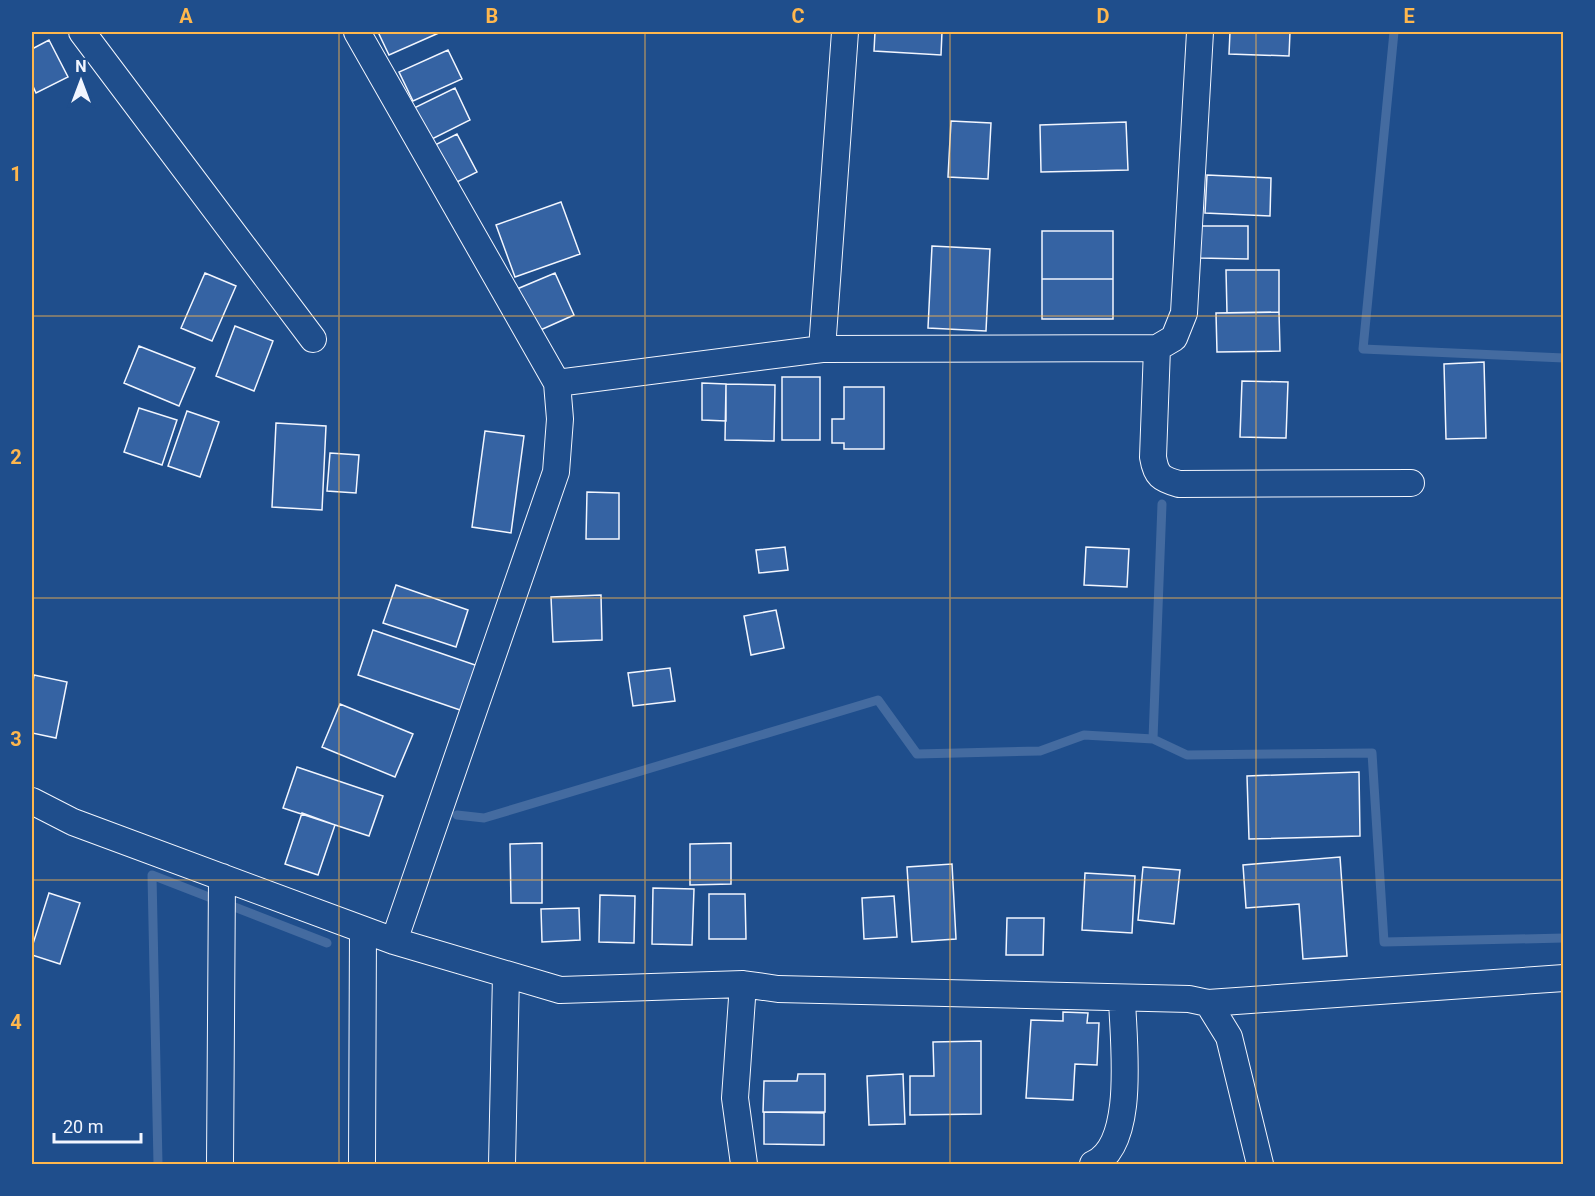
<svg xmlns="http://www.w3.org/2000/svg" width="1595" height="1196" viewBox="0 0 1595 1196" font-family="Roboto,sans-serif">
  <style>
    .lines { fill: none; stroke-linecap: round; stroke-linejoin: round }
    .stream { stroke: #446ba0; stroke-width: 9 }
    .building { fill: #3563a3; stroke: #f2f6ff; stroke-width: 1.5 }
    .street-casing { stroke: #f2f6ff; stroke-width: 28 }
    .street { stroke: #1f4e8c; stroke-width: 26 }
    .grid { fill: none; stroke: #ffb74d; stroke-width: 1.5; stroke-opacity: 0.55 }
    .neatline { fill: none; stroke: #ffb74d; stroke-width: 2 }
    .grid-label { font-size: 20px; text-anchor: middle; font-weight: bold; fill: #ffb74d }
  </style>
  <rect width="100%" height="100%" fill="#1f4e8c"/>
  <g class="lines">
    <!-- stream -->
    <path class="stream" d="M1394 32 1363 349 1564 358
      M1153 739 1162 504
      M457 815 484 818 878 700 917 754 1040 751 1084 735 1153 739 1187 755 1372 753 1384 942 1564 938
      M158 1164 152 875 327 943"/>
  </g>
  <!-- building -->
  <path class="building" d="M378 32H441L389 55Z
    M875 32H942L941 55 874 51Z
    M1230 32H1290L1289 56 1229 54Z
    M49 40 68 77 36 93 32 84V49Z
    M448 50 462 79 413 101 399 72Z
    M455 88 470 120 430 140 414 108Z
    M951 121 991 123 988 179 948 177Z
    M1126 122 1128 170 1041 172 1040 125Z
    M457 134 477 172 447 187 427 149Z
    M1207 175 1271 178 1270 216 1205 213Z
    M561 202 580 254 515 277 496 225Z
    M1199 226H1248V259L1199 258Z
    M1042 231H1113V279H1042Z
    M932 246 990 249 986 331 928 328Z
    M1226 270H1279V312L1227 313Z
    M205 273 236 286 212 341 181 328Z
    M555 273 574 315 536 332 517 289Z
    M1042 279H1113V319H1042Z
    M1279 312 1280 351 1217 352 1216 313Z
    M235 326 273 341 254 391 216 376Z
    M139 346 195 368 179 406 124 383Z
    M1484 362 1486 438 1446 439 1444 364Z
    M782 377H820V440H782Z
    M1242 381 1288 382 1286 438 1240 437Z
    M702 383 726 384V421L702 420Z
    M726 384 775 385 774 441 725 440Z
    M844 387H884V449H844V443H832V419H844Z
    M139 408 177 420 162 465 124 452Z
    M187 411 219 422 200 477 168 466Z
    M276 423 326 426 322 510 272 507Z
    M485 431 524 436 511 533 472 527Z
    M330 453 359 455 356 493 327 491Z
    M587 492 619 493V539H586Z
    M785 547 788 570 759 573 756 550Z
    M1086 547 1129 549 1127 587 1084 585Z
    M396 585 468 610 456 647 383 623Z
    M601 595 602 640 553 642 551 597Z
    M776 610 784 648 751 655 744 616Z
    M373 630 478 666 463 711 358 675Z
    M670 668 675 701 633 706 628 673Z
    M34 675 67 682 56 738 32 733V689Z
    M340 704 413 734 395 777 322 747Z
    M297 767 383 796 369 836 283 808Z
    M1359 772 1360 836 1249 839 1247 776Z
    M302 813 335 825 318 875 285 864Z
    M542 843V903H511L510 844Z
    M731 843V884L690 885V844Z
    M1340 857 1347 956 1303 959 1299 904 1246 908 1243 865Z
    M952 864 956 939 912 942 907 867Z
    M1143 867 1180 870 1174 924 1138 920Z
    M1085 873 1135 876 1132 933 1082 930Z
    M653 888 694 889 692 945 652 944Z
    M49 893 80 903 60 964 32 955V947Z
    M709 894H745L746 939H709Z
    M600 895 635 896 634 943 599 942Z
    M894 896 897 937 864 939 862 898Z
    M579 908 580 940 542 942 541 909Z
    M1007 918H1044L1043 955H1006Z
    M1063 1012 1088 1013 1087 1023H1099L1097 1065 1075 1064 1073 1100 1026 1098 1031 1020 1063 1021Z
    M981 1041V1114L910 1115V1076H934L933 1042Z
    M798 1074H825V1112H763L764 1081H797Z
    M903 1074 905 1124 869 1125 867 1076Z
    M764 1112 824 1113V1145L764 1144Z"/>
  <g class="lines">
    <defs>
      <path id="street" d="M82 32 313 339
        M357 32 557 383 560 419 556 472 394 941
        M1157 348 1153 457C1156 476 1161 479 1179 484L1411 483
        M822 349 845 32
        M557 383 822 349 1157 348 1174 338 1184 313 1200 32
        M32 801 73 822 394 941 560 990 743 984 778 989 1189 999 1208 1003 1229 1037 1260 1164
        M743 984 735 1098 744 1164
        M1208 1003 1564 978
        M220 1164 222 877
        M362 1164 363 930
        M502 1164 506 974
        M1093 1164C1137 1145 1123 1041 1122 998"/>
    </defs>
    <!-- street casing -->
    <use href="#street" class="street-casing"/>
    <!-- street -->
    <use href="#street" class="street"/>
  </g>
  <!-- grid -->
  <path class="grid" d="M339 32V1164M645 32V1164M950 32V1164M1256 32V1164M32 316H1564M32 598H1564M32 880H1564"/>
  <!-- border -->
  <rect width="1595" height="1196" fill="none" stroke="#1f4e8c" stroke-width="66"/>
  <!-- north arrow -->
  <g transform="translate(81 81)" stroke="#1f4e8c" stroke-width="4.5" paint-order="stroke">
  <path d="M0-4.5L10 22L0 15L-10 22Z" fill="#f2f6ff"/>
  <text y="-9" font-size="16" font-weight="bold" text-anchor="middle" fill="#f2f6ff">N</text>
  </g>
  <!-- scale -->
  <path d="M54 1133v9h87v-9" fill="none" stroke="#f2f6ff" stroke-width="3"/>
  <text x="63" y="1133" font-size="18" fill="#f2f6ff" stroke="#1f4e8c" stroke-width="4.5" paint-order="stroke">20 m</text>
  <rect x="33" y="33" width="1529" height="1130" class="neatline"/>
  <g class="grid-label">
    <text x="186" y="23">A</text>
    <text x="492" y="23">B</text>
    <text x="798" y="23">C</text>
    <text x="1103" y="23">D</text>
    <text x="1409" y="23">E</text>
    <text x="16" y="181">1</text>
    <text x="16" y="464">2</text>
    <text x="16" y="746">3</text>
    <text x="16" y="1029">4</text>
  </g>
</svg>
